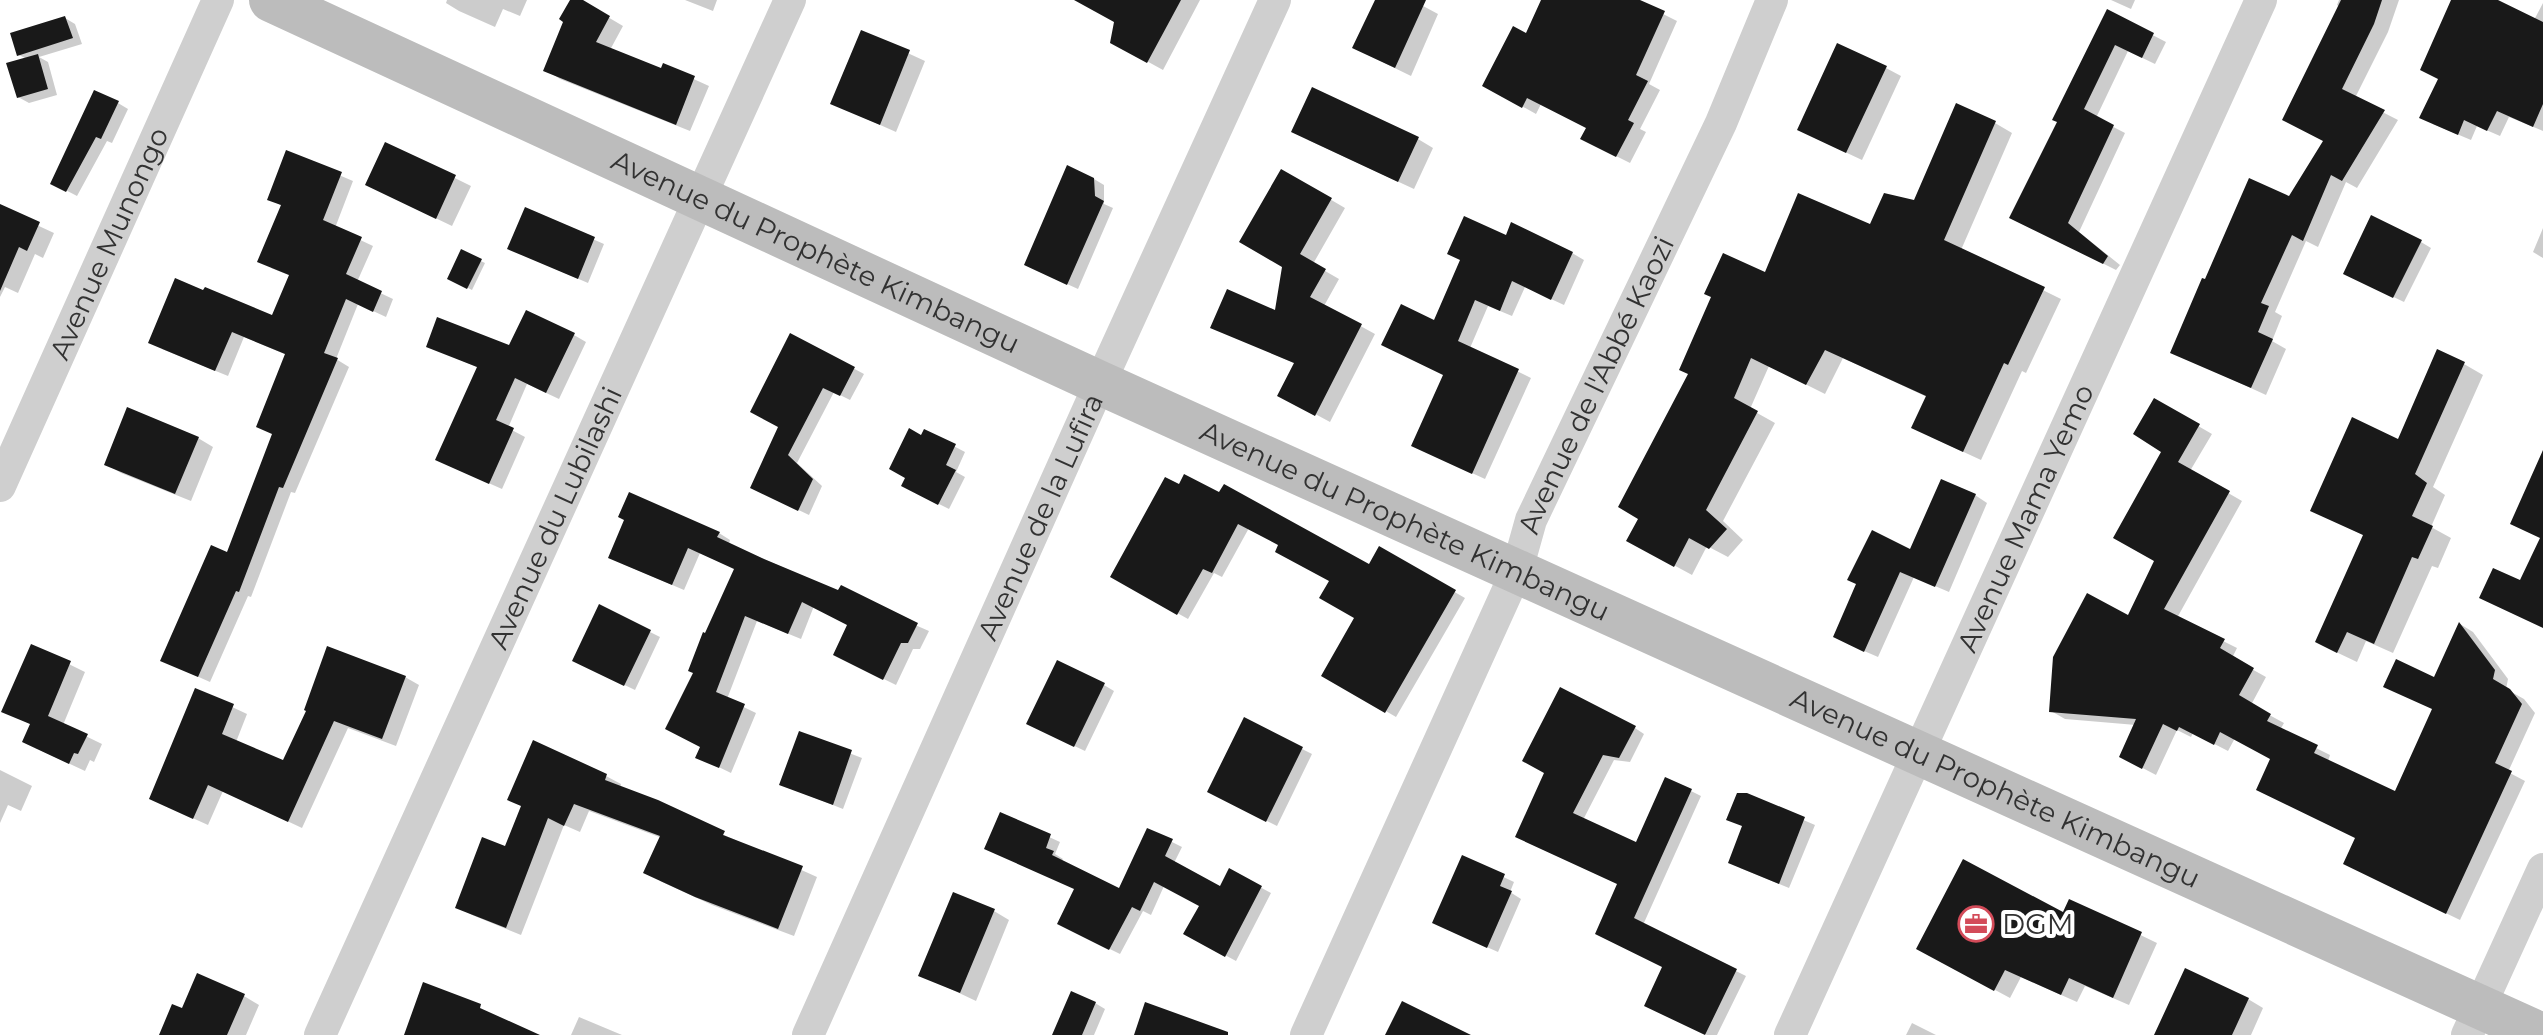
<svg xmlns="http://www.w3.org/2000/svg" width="2543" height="1035" viewBox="0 0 2543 1035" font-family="Montserrat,sans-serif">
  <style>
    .shadow { fill: #0003 }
    .building { fill: #191919 }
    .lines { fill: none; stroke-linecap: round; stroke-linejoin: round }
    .street { stroke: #cfcfcf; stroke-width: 32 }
    .secondary { stroke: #bcbcbc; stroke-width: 44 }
    .labels { text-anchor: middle; stroke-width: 8; stroke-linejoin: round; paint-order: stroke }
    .street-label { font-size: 28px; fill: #323232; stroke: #fff }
    .poi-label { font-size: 28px; fill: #323232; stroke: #fff; text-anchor: start }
  </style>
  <rect width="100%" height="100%" fill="#fff"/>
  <!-- shadow -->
  <path class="shadow" d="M447 0H527L520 16 503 9 495 27 459 11 446 3Z
    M572 0H579L623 26 610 50 662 71 665 66 709 86 690 131 560 79 546 70Z
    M685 0H717L713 11Z
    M1077 0H1200L1163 70 1112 42 1116 21Z
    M1377 0H1412L1438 14 1411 76 1370 56Z
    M1543 0H1635L1677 21 1649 84 1660 90 1640 129 1646 132 1630 163 1596 146 1588 128 1541 104 1536 114 1484 85 1527 36Z
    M2111 0H2135L2131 9Z
    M2339 0H2399L2388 32 2355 98 2398 120 2357 188 2346 182 2318 247 2306 241 2275 312 2282 316 2272 341 2286 349 2266 395 2172 352 2206 281 2290 198 2325 141 2340 7 2337 5Z
    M2454 0H2493L2534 20 2543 3V131L2509 117 2500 136 2477 126 2471 140 2433 124Z
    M2108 12 2166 42 2155 64 2128 51 2096 118 2125 133 2079 232 2120 265 2116 270 2024 224 2059 121Z
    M65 18 75 24 82 44 39 57 48 62 57 95 29 103 18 97 27 59 19 55Z
    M862 32 925 61 896 132 833 104Z
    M1886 68 1901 76 1862 160 1815 138Z
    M118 103 128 109 112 143 107 141 77 196 52 183Z
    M1995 123 2012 133 1961 250 2061 299 2026 373 2022 371 1981 460 1931 437 1927 397 1843 358 1825 394 1769 366 1750 409 1775 423 1723 521 1743 540 1728 557 1707 546 1692 575 1646 550 1766 275 1871 227 1915 203Z
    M1418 139 1433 148 1414 189 1308 140Z
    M386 144 471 186 452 226 383 193Z
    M287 153 353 181 335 228 373 246 357 282 393 299 386 317 358 304 336 359 349 367 295 493 291 492 251 597 248 596 210 682 174 666 228 554 274 435 287 355 244 337 228 376 162 349 273 318 291 276 271 268 282 206 270 199Z
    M1282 171 1345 208 1313 264 1339 279 1324 306 1375 334 1330 422 1280 395 1296 364 1213 327 1276 313 1284 266Z
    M1094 179 1104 185V204L1113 208 1078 289 1036 270Z
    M0 208 54 233 43 258 35 254 18 293 5 287 0 297Z
    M526 210 604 244 588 283 509 249Z
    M2543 228V258L2533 252Z
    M1507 237 1572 253 1584 260 1564 305 1525 287 1512 316 1488 306 1470 348 1531 378 1485 479 1426 452 1445 375 1435 323Z
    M2421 242 2431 248 2404 302 2356 279Z
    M462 252 485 263 472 290 449 278Z
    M574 335 586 342 559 399 527 384 508 428 525 437 502 489 450 466 479 368 428 346 510 347Z
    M791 335 864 374 850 400 834 392 797 463 822 486 809 515 763 493 781 427Z
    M2464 364 2483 375 2433 487 2445 495 2431 527 2451 538 2438 568 2432 566 2393 653 2366 641 2357 662 2336 652 2365 536 2313 510 2399 441Z
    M2155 401 2212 434 2190 471 2242 501 2177 618 2237 648 2232 658 2266 677 2251 705 2284 723 2280 730 2330 755 2328 761 2396 794 2434 709 2435 680 2460 624 2473 632 2508 679 2506 689 2524 699 2535 713 2508 772 2525 781 2460 920 2359 871 2357 838 2273 758 2235 738 2228 751 2193 733 2191 737 2177 730 2156 775 2135 764 2136 725 2065 719 2051 711 2128 618 2156 561 2164 452Z
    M925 431 965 452 956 472 965 477 949 509 913 491 922 437Z
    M198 438 213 447 191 501 121 473 106 464Z
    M1166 480 1370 567 1380 549 1465 598 1396 717 1324 675 1357 618 1331 581 1281 544 1249 528 1222 577 1214 573 1188 619 1113 577Z
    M1975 495 1987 503 1949 592 1914 577 1878 657 1848 644 1911 552Z
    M719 533 730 540 729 544 929 631 920 649H913L896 685 847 661 849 625 814 606 801 639 757 621 727 699 756 713 731 773 698 757 702 747 695 673 706 635 736 569 700 553 684 590 623 564Z
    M600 607 660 637 635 690 585 666Z
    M32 646 85 672 63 725 102 744 94 762 90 760 85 771 40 750 32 725 4 711Z
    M405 677 419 685 396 746 348 728 302 828 223 791 208 825 166 806 196 690 247 714 236 742 284 763 308 710Z
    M1104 685 1114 691 1085 751 1039 729Z
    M1245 720 1312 754 1277 826 1219 797Z
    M1635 728 1644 734 1630 762 1614 760 1583 820 1637 845 1691 791 1701 796 1643 925 1746 976 1717 1035H1707L1656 1011 1664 967 1607 939 1619 884 1527 842 1547 772Z
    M800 734 862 758 843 809 782 785Z
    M0 770 32 786 21 811 8 805 0 823Z
    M606 776 621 784 620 788 817 877 794 936 712 905 660 881 662 838 589 811 580 832 564 825 521 935 472 915 457 907 506 849 523 807Z
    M1746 795 1815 825 1789 888 1740 868Z
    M1001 815 1060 842 1055 854 1063 859 1061 862 1120 891 1148 830 1182 847 1174 863 1221 888 1230 871 1271 893 1236 961 1186 934 1201 905 1164 886 1151 915 1143 911 1120 954 1069 929 1077 889Z
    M1463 858 1514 882 1510 892 1521 899 1498 952 1444 928Z
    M2070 901 2157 943 2129 1005 2085 986 2077 1002 2021 977 2010 998 1934 957 2064 915Z
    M994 911 1009 920 976 1001 921 975Z
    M244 996 259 1005 246 1035H161L183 1011Z
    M2248 999 2263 1008 2251 1035H2157Z
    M1095 1003 1105 1009 1094 1035H1054Z
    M579 1017 622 1035H571Z
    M1912 1023 1936 1035H1906Z"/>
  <!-- building -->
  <path class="building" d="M570 0H583L610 16 596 42 661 68 663 63 695 76 676 125 543 71 563 22 559 19Z
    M1074 0H1181L1147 63 1110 43 1114 22Z
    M1375 0H1426L1395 68 1352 48Z
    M1541 0H1640L1665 11 1636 75 1648 81 1628 120 1634 123 1616 157 1580 139 1586 128 1527 98 1522 108 1482 86 1513 26 1526 33Z
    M2341 0H2382L2374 24 2342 89 2385 110 2342 181 2331 175 2303 241 2292 235 2261 303 2269 306 2258 332 2273 339 2251 388 2170 353 2202 278 2205 279 2249 178 2289 196 2323 141 2282 120Z
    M2451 0H2498L2543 22V104L2533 127 2497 111 2487 131 2464 120 2458 135 2419 118 2438 79 2420 70Z
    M2107 9 2154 33 2142 58 2115 45 2084 109 2114 125 2068 223 2108 256 2103 264 2009 218 2057 122 2052 120Z
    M65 16 73 38 17 56 10 33Z
    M861 30 910 50 880 125 830 104Z
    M1837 43 1887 66 1846 153 1797 130Z
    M38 54 48 89 17 98 6 63Z
    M1312 87 1419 137 1398 182 1291 132Z
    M94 90 119 101 101 139 96 137 66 192 50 184Z
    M1956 103 1996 121 1944 240 2045 287 2008 365 2004 363 1963 452 1911 428 1926 396 1825 350 1806 385 1751 358 1734 398 1758 411 1706 510 1727 529 1709 549 1689 538 1674 567 1626 541 1638 519 1618 507 1688 374 1679 370 1711 297 1704 294 1723 253 1765 272 1798 193 1870 224 1884 193 1914 200Z
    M385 142 456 175 436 219 365 185Z
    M286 150 342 172 323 220 362 237 346 274 382 291 373 312 346 299 324 353 338 358 283 488 279 487 239 592 236 591 198 677 160 661 211 545 227 552 272 434 256 427 285 354 232 332 215 371 148 343 175 278 203 290 205 287 272 315 289 275 257 262 281 205 267 200Z
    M1067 165 1094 178 1095 196 1104 201 1067 285 1024 265Z
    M1281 169 1332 198 1300 254 1326 269 1310 297 1362 324 1315 416 1277 396 1294 363 1210 328 1227 289 1275 310 1282 267 1239 242Z
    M0 204 40 222 27 251 19 247 0 291Z
    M525 207 595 237 578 279 507 249Z
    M2371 215 2422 240 2393 298 2343 274Z
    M1464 216 1506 235 1511 222 1573 252 1551 300 1512 281 1500 311 1475 300 1458 341 1519 369 1472 474 1411 446 1443 375 1381 345 1401 304 1434 320 1460 260 1447 254Z
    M461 249 482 259 467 289 447 279Z
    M526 310 575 333 546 393 515 378 496 420 514 428 489 484 435 460 477 367 426 347 437 317 509 345Z
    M790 333 855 367 840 396 823 388 788 455 813 479 798 511 750 488 778 427 750 412Z
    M2437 349 2465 362 2415 474 2427 483 2412 516 2433 526 2418 559 2412 557 2374 644 2347 632 2337 653 2315 642 2363 535 2310 511 2352 417 2398 439Z
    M2154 398 2200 424 2178 462 2230 491 2164 609 2225 639 2220 648 2254 668 2239 695 2271 714 2267 721 2318 745 2314 753 2395 791 2432 709 2383 687 2396 659 2434 677 2459 622 2495 670 2493 679 2510 689 2522 704 2495 763 2512 771 2446 914 2343 864 2355 838 2256 790 2270 759 2220 732 2214 745 2179 727 2177 731 2163 724 2142 769 2119 757 2136 719 2049 712 2053 657 2087 593 2128 615 2154 561 2113 538 2161 452 2133 434Z
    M127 407 199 437 175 494 104 465Z
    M909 428 921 435 924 429 956 444 946 465 956 470 938 505 901 486 905 478 889 469Z
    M2543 450V628L2479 598 2493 568 2520 580 2540 538 2510 524Z
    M1184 474 1219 492 1224 484 1369 564 1379 546 1456 590 1385 713 1321 676 1354 618 1319 598 1329 581 1275 552 1278 545 1238 524 1212 573 1203 569 1177 615 1110 577 1165 477 1179 484Z
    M1941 479 1976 494 1935 587 1900 572 1864 652 1833 637 1856 584 1847 580 1872 530 1910 549Z
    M629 492 720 532 717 537 764 559 838 590 841 585 918 623 908 643H901L883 680 833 655 847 625 802 602 788 634 745 616 716 692 745 704 719 768 695 758 700 747 665 729 693 673 688 671 703 632 705 633 734 569 688 548 672 585 608 558 624 520 618 517Z
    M599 604 651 630 624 686 572 661Z
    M31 644 71 661 48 716 88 734 78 754 74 753 69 764 22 742 30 724 1 712Z
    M327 646 406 676 382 739 334 721 288 822 208 785 193 819 149 799 195 688 234 704 222 734 283 760 306 711 304 710Z
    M1057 660 1105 683 1074 747 1026 724Z
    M1560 687 1636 726 1619 758 1603 755 1573 813 1636 842 1665 777 1692 789 1634 918 1737 969 1705 1035 1644 1006 1662 967 1595 934 1617 884 1515 837 1544 773 1522 761Z
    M1244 717 1303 747 1266 822 1207 792Z
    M799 731 852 750 833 805 779 785Z
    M533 740 607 774 605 780 658 800 725 831 723 835 803 866 778 929 695 897 643 873 660 836 574 804 564 826 548 818 506 928 455 908 482 837 505 846 521 806 507 800Z
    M1737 793H1747L1805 817 1779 884 1728 863 1742 826 1726 820Z
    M1000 812 1051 834 1046 848 1054 851 1052 855 1119 888 1147 828 1173 839 1165 856 1220 886 1229 868 1262 886 1225 957 1183 934 1199 906 1154 882 1140 911 1132 907 1109 950 1057 924 1074 889 984 849Z
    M1462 855 1505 874 1500 886 1512 891 1487 948 1432 923Z
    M1963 859 2063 912 2069 899 2142 932 2113 998 2069 978 2061 995 2005 970 1994 991 1916 949Z
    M953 892 995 909 960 993 918 976Z
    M2185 968 2249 998 2232 1035H2154Z
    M197 973 245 994 227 1035H159L172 1004 182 1008Z
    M423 982 481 1004 480 1008 540 1035H404Z
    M1071 991 1096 1002 1082 1035H1052Z
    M1402 1001 1471 1035H1385Z
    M1145 1002 1228 1032V1035H1134Z"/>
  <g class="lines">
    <!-- street -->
    <g class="street">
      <path id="s1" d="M0 486 218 0"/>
      <path id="s2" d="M320 1035 790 0"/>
      <path id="s3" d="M808 1035 1100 383 1275 0"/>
      <path id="s4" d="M1306 1035 1517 570 1531 520 1721 123 1772 0"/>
      <path id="s5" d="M1790 1035 2261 0"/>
      <path d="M2467 1035 2543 869"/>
    </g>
    <!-- secondary -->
    <path class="secondary" id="s6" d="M271 0 1100 383 2542 1035"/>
  </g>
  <!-- icons -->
  <defs>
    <symbol id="office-ring" viewBox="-11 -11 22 22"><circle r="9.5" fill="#fff" stroke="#d34b59" stroke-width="1.5"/><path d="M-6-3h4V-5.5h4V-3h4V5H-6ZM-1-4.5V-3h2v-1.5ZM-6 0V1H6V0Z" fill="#d34b59"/></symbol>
  </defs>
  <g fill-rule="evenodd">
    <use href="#office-ring" x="1956" y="904" width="40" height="40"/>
  </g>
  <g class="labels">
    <!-- street labels -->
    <g class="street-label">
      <text dy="10" stroke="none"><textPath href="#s1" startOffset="266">Avenue Munongo</textPath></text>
      <text dy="10" stroke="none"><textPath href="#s6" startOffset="600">Avenue du Prophète Kimbangu</textPath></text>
      <text dy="10" stroke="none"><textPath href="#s4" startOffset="712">Avenue de l'Abbé Kaozi</textPath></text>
      <text dy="10" stroke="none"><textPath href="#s2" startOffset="568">Avenue du Lubilashi</textPath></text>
      <text dy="10" stroke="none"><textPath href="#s3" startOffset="568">Avenue de la Lufira</textPath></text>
      <text dy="10" stroke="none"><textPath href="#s5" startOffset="568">Avenue Mama Yemo</textPath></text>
      <text dy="10" stroke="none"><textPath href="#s6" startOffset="1248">Avenue du Prophète Kimbangu</textPath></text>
      <text dy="10" stroke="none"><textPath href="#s6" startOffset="1896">Avenue du Prophète Kimbangu</textPath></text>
    </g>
    <!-- poi labels -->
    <g class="poi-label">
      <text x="2002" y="934">DGM</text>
    </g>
  </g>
</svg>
